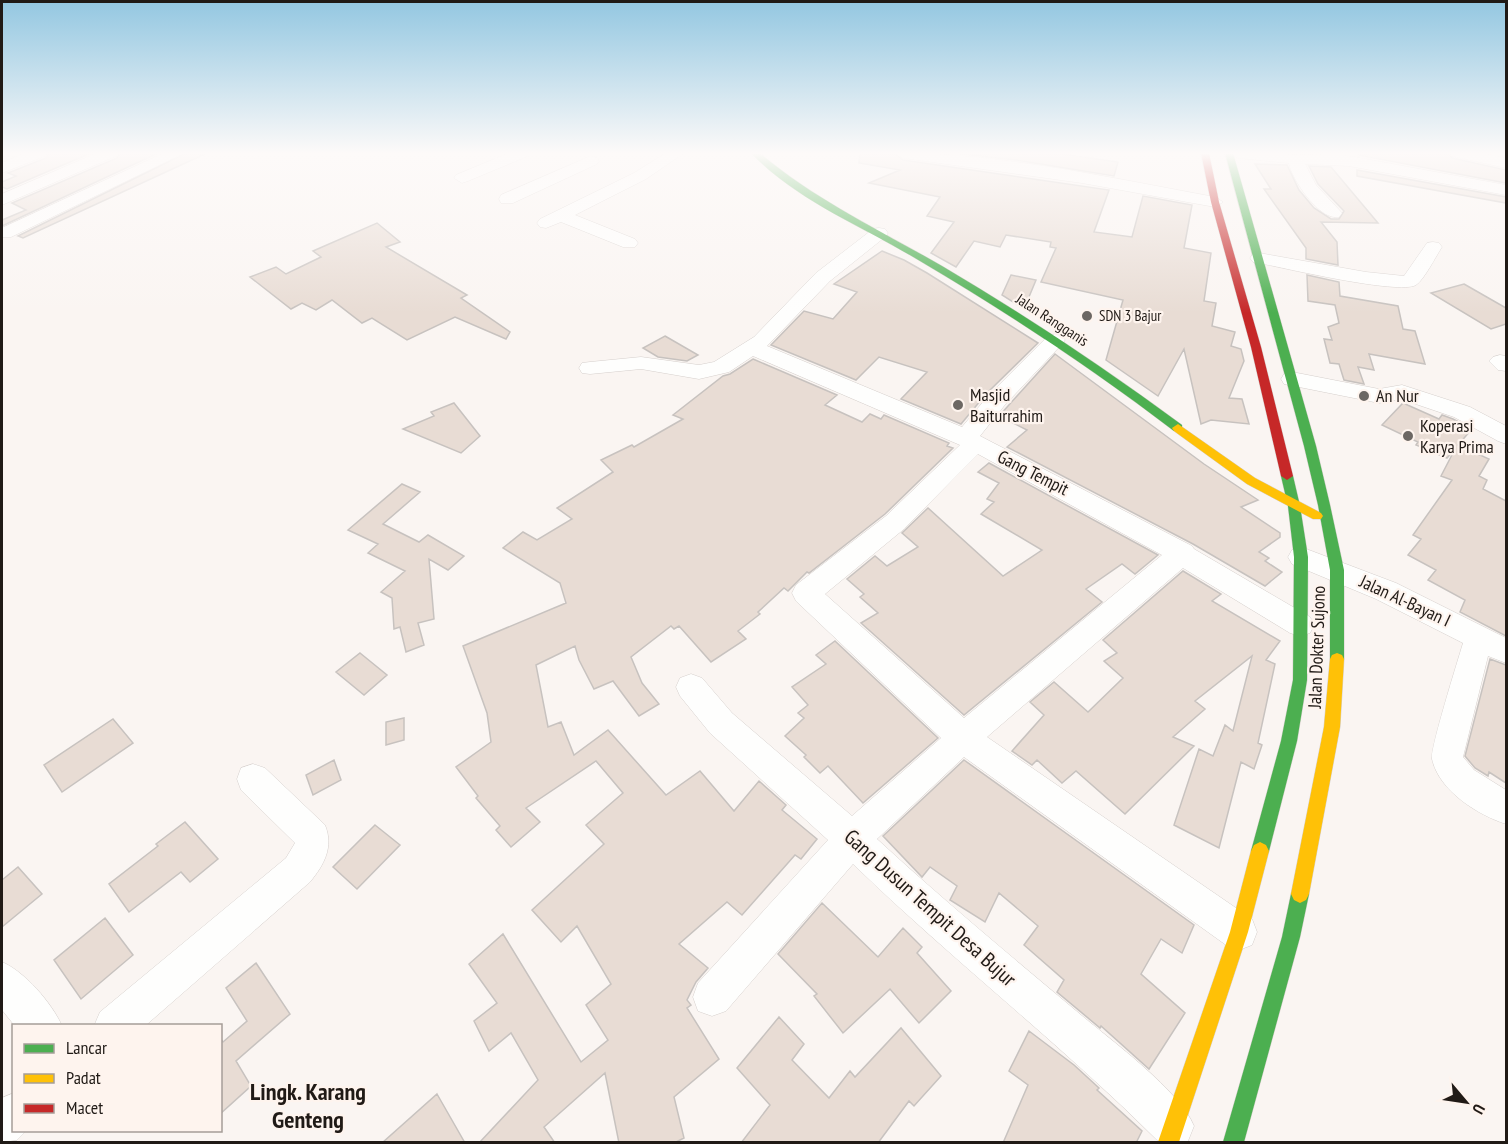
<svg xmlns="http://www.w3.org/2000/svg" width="1508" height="1144" viewBox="0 0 1508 1144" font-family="'PT Sans Narrow',sans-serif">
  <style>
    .building { fill: #e8dcd4; stroke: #c7c2bf; stroke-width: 1.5 }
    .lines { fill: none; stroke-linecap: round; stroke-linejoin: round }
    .street-casing { stroke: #d6d0cd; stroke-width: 1 }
    .fast-casing { stroke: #d6d0cd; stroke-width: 1 }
    .slow-casing { stroke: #d6d0cd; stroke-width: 1 }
    .jam-casing { stroke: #d6d0cd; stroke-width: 1 }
    .street { fill: #fefefd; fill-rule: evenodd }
    .fast { fill: #4caf50; fill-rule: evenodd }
    .slow { fill: #ffc107; fill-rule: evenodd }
    .jam { fill: #c62828; fill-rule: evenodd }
    .poi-dot { fill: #6c6763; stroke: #fef4ee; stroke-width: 2 }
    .labels { text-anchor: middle; stroke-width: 4.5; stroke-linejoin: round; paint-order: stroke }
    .far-poi-label { font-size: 15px; fill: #201a16; stroke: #fef4ee; text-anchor: start }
    .far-street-label { font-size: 15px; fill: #201a16; stroke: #fef4ee }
    .poi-label { font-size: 18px; fill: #201a16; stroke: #fef4ee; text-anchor: start }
    .street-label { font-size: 18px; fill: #201a16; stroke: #fef4ee }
    .near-street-label { font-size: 21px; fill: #201a16; stroke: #fef4ee }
    .near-neighbourhood-label { font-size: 24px; font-weight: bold; fill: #201a16; stroke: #fef4ee }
  </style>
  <rect width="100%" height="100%" fill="#faf5f2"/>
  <!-- building -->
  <path class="building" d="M49 153H91L7 189 2 187V182L16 176 8 173 46 158Z
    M120 153H158L2 226V220L26 210 12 203 117 158Z
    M186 153H207L23 238 18 236Z
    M860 153H894L903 160 1109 190 1094 232 1132 237 1143 196 1192 205 1184 248 1211 253 1204 301 1216 303 1212 326 1235 332 1231 346 1241 349 1244 361 1229 398 1242 399 1249 424 1211 420 1201 424 1184 349 1158 396 1106 360 1123 300 1041 282 1056 248 1050 247 1051 242 1006 235 1000 247 974 241 956 267 931 253 954 222 927 216 940 197 869 183 900 170 859 163Z
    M954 153H1055L1118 162 1114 176 1016 160Z
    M1358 153H1448L1452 158 1506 170V183L1358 155Z
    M1255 164 1287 165 1299 190 1314 208 1331 219H1339L1344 211 1318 184 1309 166 1331 167 1378 223 1321 222 1337 242 1338 265 1306 259V248L1264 189H1271Z
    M1357 170 1506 197V203L1357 176Z
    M377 223 400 242 386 247 467 295 461 298 510 332 506 339 455 317 407 340 372 318 362 323 332 300 316 310 302 303 291 309 250 277 276 267 286 274 321 257 313 251Z
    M882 251 904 260 927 273 1038 343 986 394 961 424 901 399 927 372 879 357 856 380 771 345 804 311 833 319 857 292 834 284Z
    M1011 275 1036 280 1024 309 1002 295Z
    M1307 275 1339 282 1340 296 1398 306 1403 329 1415 331 1425 364 1369 354 1374 370 1358 367 1364 384 1344 380 1339 364 1330 363 1324 339 1332 340 1328 327 1339 323 1335 305 1308 301Z
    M1464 284 1506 308V324L1491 329 1431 293Z
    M665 336 698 355 687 361 658 357 643 348Z
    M1055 354 1204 464 1258 500 1241 507 1280 533V537L1259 552 1269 558 1265 561 1282 572 1265 586 1193 544 1007 447 1027 430 999 416Z
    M753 359 837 395 825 405 862 422 870 414 881 419 884 415 949 443 947 446 953 448 885 514 809 573 807 572 788 591 784 588 758 612 760 614 738 631 746 639 711 662 679 626 674 629 671 626 631 657 642 683 659 704 639 716 613 681 594 689 579 660 575 646 536 665 548 727 561 722 574 755 608 730 666 795 700 771 734 811 759 781 786 805 782 810 817 839 801 859 795 855 742 915 727 902 679 944 708 968 696 982 687 1000 691 1005 687 1008 719 1059 674 1097 684 1138 674 1143H619L605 1073 544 1127 555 1143H479L538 1080 511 1033 489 1051 474 1021 497 1003 469 964 503 934 581 1062 608 1040 586 1005 611 984 577 926 561 942 532 910 604 844 586 825 623 793 596 761 526 808 540 822 511 847 496 830 500 826 476 798 478 796 456 767 491 742 487 713 463 646 566 603 560 583 503 548 523 532 537 540 572 519 557 508 613 472 601 460 632 445 634 447 683 419 673 415 723 376 730 374Z
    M454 403 480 436 461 453 403 429 434 416 431 412Z
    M1403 403 1439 419 1442 415 1453 419 1472 429 1458 445 1489 459 1479 476 1487 480 1483 489 1506 501V636L1460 612 1465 600 1428 580 1436 570 1408 555 1421 539 1413 535 1452 480 1441 476 1455 449 1447 458 1416 445 1418 442 1382 425Z
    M989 463 1158 555 1135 574 1122 564 1086 589 1102 602 964 715 861 623 878 613 860 597 864 594 847 579 875 556 887 566 918 547 902 533 928 508 1003 576 1042 550 981 514 994 502 987 499 999 483 978 472Z
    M402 484 420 492 383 524 419 542 428 535 464 556 448 570 429 559 434 619 418 623 424 645 406 652 400 627 394 629 392 598 381 592 405 571 368 553 378 544 348 530Z
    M1183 571 1221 594 1212 601 1280 641 1266 660 1275 664 1258 743 1262 745 1254 769 1241 762 1219 848 1174 825 1199 749 1213 756 1225 725 1233 731 1252 656 1195 701 1205 709 1173 737 1194 746 1125 814 1076 771 1062 783 1037 760 1032 765 1012 751 1044 715 1030 702 1054 682 1088 712 1123 678 1104 661 1117 653 1103 640Z
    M835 641 938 738 863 803 828 766 820 773 804 757 806 755 785 736 804 718 798 713 808 705 792 687 826 664 816 655Z
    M360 653 387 675 364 695 336 672Z
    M1490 659 1506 665V783L1489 772 1488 776 1475 768 1465 756Z
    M404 718V740L386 745V722Z
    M113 719 133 743 62 792 44 765Z
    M334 760 341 780 313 795 306 775Z
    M964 760 1194 925 1182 953 1161 939 1141 974 1185 1013 1149 1069 1101 1026 1100 1028 1057 992 1064 980 1024 945 1038 926 999 893 985 922 950 900 957 886 930 867 922 877 883 836Z
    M185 822 218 859 190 882 181 872 129 912 109 884 158 846 156 844Z
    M375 825 400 845 357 889 333 867Z
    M18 867 42 894 2 927V880Z
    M822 903 878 957 903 928 922 947 917 953 951 991 919 1023 890 989 843 1033 814 996 817 994 778 954Z
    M105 918 133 955 81 999 54 960Z
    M256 963 290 1014 236 1061 251 1086 220 1114V1038L223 1042 247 1021 226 988Z
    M779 1017 804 1044 792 1060 829 1098 850 1071 855 1077 901 1028 941 1076 914 1106 909 1101 878 1143H741L770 1105 737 1068Z
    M1029 1031 1074 1065 1099 1088 1097 1090 1142 1131 1136 1143H1003L1028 1085 1009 1071Z
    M437 1094 465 1143H382Z"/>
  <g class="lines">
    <defs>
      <path id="street" d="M25 153H47L45 156 2 173V163Z
        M97 153H118L116 156 2 205V194Z
        M164 153H184L11 237H2V228Z
        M509 153H530L528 156 468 181 462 183 454 178 456 175Z
        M666 153H684L646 179 575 215 635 239 638 243 635 247H623L561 222 546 228 540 227 537 223 540 219 634 173Z
        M896 153C1001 153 1111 178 1215 197L1223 202 1215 207 1082 183 903 158Z
        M1231 153 1349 156 1506 185V195L1349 166 1305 164 1316 185 1342 213 1339 217C1320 221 1292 180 1289 163L1238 158Z
        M1450 153H1481L1506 158V168L1452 156Z
        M591 156 597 158 599 161 597 164 513 203H501L499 199 501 195Z
        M879 228 885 229 888 233 885 237 830 281 767 346 962 427 988 396 1048 336 1055 334 1062 336 1065 340 1062 344 1004 406 980 436 1192 546 1194 549 1310 617 1314 625 1310 633 1300 636 1290 633 1183 568 987 737 1252 919 1257 932 1252 945 1239 950 1226 945 964 757 877 839C943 900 1012 957 1081 1015 1112 1041 1180 1091 1194 1126L1188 1141 1184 1142 1158 1141C1061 1044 952 960 853 864L726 1011 712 1016 698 1011 693 997 698 983 828 840 710 733 680 696 676 687 680 678 691 674 702 678 732 713 852 816 941 738 796 601 792 593 796 585 886 516 960 445 753 356 729 372 699 379 641 369 590 374 582 373 579 368 582 363 590 362 641 357 699 365 714 362 754 337 816 273 873 229ZM978 454 1162 555 964 718 825 594 904 529Z
        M1433 242 1439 243 1442 247C1436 256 1424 280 1416 285 1399 295 1284 268 1259 263L1253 262 1250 258 1253 254 1259 253 1366 272 1404 276 1427 243Z
        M1500 355 1506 356V371L1498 370 1489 361 1493 357Z
        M1292 372 1379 389 1402 385 1470 407 1506 426V444L1498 441 1454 417 1401 399 1379 403 1284 384 1281 379 1284 374Z
        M1301 547 1396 583 1506 638V663L1488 656 1463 757 1474 770 1506 790V824C1478 815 1439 791 1432 759 1430 749 1458 660 1463 643L1376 599 1292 564 1288 557 1292 550Z
        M253 764 265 768 325 825C334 847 324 865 310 882L145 1026H94L100 1012 286 858 295 843 241 790 237 779 241 768Z
        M2 962C24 971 52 1003 62 1026H15L2 1010Z
        M14 1093V1130H27L17 1140 2 1142V1098Z"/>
      <path id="fast" d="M751 153H760C815 200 880 230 942 266 1025 315 1105 368 1182 425V431H1174C1093 369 1008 313 920 261 864 227 797 201 751 153Z
        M1225 153H1233L1316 446 1330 505 1344 570V659L1342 663 1337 665 1332 663 1330 659V570L1318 505 1304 446Z
        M1287 472 1293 476 1300 506 1308 557 1307 680 1297 741 1269 851 1266 857 1260 860 1254 857 1251 851 1281 741 1293 680 1294 557 1288 506 1281 476Z
        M1300 885 1306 888 1309 894 1300 937 1244 1142H1223L1282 937 1291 894 1294 888Z"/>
      <path id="slow" d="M1178 424 1255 478 1321 513 1323 516 1321 519H1313L1247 484 1174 431 1172 428Z
        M1337 653 1342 655 1344 659 1340 727 1309 894 1306 900 1300 903 1294 900 1291 894 1324 727 1330 659 1332 655Z
        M1260 842 1266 845 1269 851 1248 932 1179 1142H1158L1230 932 1251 851 1254 845Z"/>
      <path id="jam" d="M1201 153H1209L1219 202 1261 347 1293 476 1287 480 1281 476 1251 347 1211 202Z"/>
    </defs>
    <!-- street casing -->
    <use href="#street" class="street-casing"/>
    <!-- fast casing -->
    <use href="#fast" class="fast-casing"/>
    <!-- slow casing -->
    <use href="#slow" class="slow-casing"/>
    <!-- jam casing -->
    <use href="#jam" class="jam-casing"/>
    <!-- street -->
    <use href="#street" class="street"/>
    <!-- fast -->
    <use href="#fast" class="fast"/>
    <!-- slow -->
    <use href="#slow" class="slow"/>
    <!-- jam -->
    <use href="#jam" class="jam"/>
  </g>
  <!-- sky -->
  <linearGradient id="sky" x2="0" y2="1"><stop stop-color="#93c7e1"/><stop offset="0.49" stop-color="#fdfaf9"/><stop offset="1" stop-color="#fdfaf9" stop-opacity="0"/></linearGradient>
  <rect width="1508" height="313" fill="url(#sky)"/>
  <!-- markers -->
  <g class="poi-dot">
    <circle cx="1087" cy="316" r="6"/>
    <circle cx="1364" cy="396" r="6"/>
    <circle cx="958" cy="405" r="6"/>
    <circle cx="1408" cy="436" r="6"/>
  </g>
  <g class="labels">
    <!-- far-poi labels -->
    <g class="far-poi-label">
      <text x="1099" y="321">SDN 3 Bajur</text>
    </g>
    <!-- far-street labels -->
    <g class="far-street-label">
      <text transform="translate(1052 320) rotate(33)" y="5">Jalan Rangganis</text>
    </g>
    <!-- poi labels -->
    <g class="poi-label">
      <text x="970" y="401">Masjid<tspan x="970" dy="21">Baiturrahim</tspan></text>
      <text x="1376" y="402">An Nur</text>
      <text x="1420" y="432">Koperasi<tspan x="1420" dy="21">Karya Prima</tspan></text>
    </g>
    <!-- street labels -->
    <g class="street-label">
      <text transform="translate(1033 473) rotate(27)" y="6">Gang Tempit</text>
      <text transform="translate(1405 601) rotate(25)" y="6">Jalan Al-Bayan I</text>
      <text transform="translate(1317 647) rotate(-88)" y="6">Jalan Dokter Sujono</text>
    </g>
    <!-- near-street labels -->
    <g class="near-street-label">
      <text transform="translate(930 908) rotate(42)" y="7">Gang Dusun Tempit Desa Bujur</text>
    </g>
    <!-- near-neighbourhood labels -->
    <g class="near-neighbourhood-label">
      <text x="308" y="1100">Lingk. Karang<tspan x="308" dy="28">Genteng</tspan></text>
    </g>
  </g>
  <!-- border -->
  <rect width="1508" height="1144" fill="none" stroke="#201a16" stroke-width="6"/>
  <!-- legend -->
  <rect x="12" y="1024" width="210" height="108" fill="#fef4ee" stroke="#a59d98" stroke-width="1.5"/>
  <rect x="24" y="1044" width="30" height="9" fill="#4caf50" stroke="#a59d98" stroke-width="1.5"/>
  <text x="66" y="1054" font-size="18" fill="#201a16">Lancar</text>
  <rect x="24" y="1074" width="30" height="9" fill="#ffc107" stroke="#a59d98" stroke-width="1.5"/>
  <text x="66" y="1084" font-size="18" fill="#201a16">Padat</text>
  <rect x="24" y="1104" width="30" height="9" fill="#c62828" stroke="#a59d98" stroke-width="1.5"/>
  <text x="66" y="1114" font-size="18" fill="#201a16">Macet</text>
  <!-- north arrow -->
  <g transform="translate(1466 1102) rotate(119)" stroke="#fef4ee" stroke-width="4.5" paint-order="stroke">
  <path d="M0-4.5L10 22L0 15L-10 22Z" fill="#201a16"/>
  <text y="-9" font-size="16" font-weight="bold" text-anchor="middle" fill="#201a16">U</text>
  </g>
</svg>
